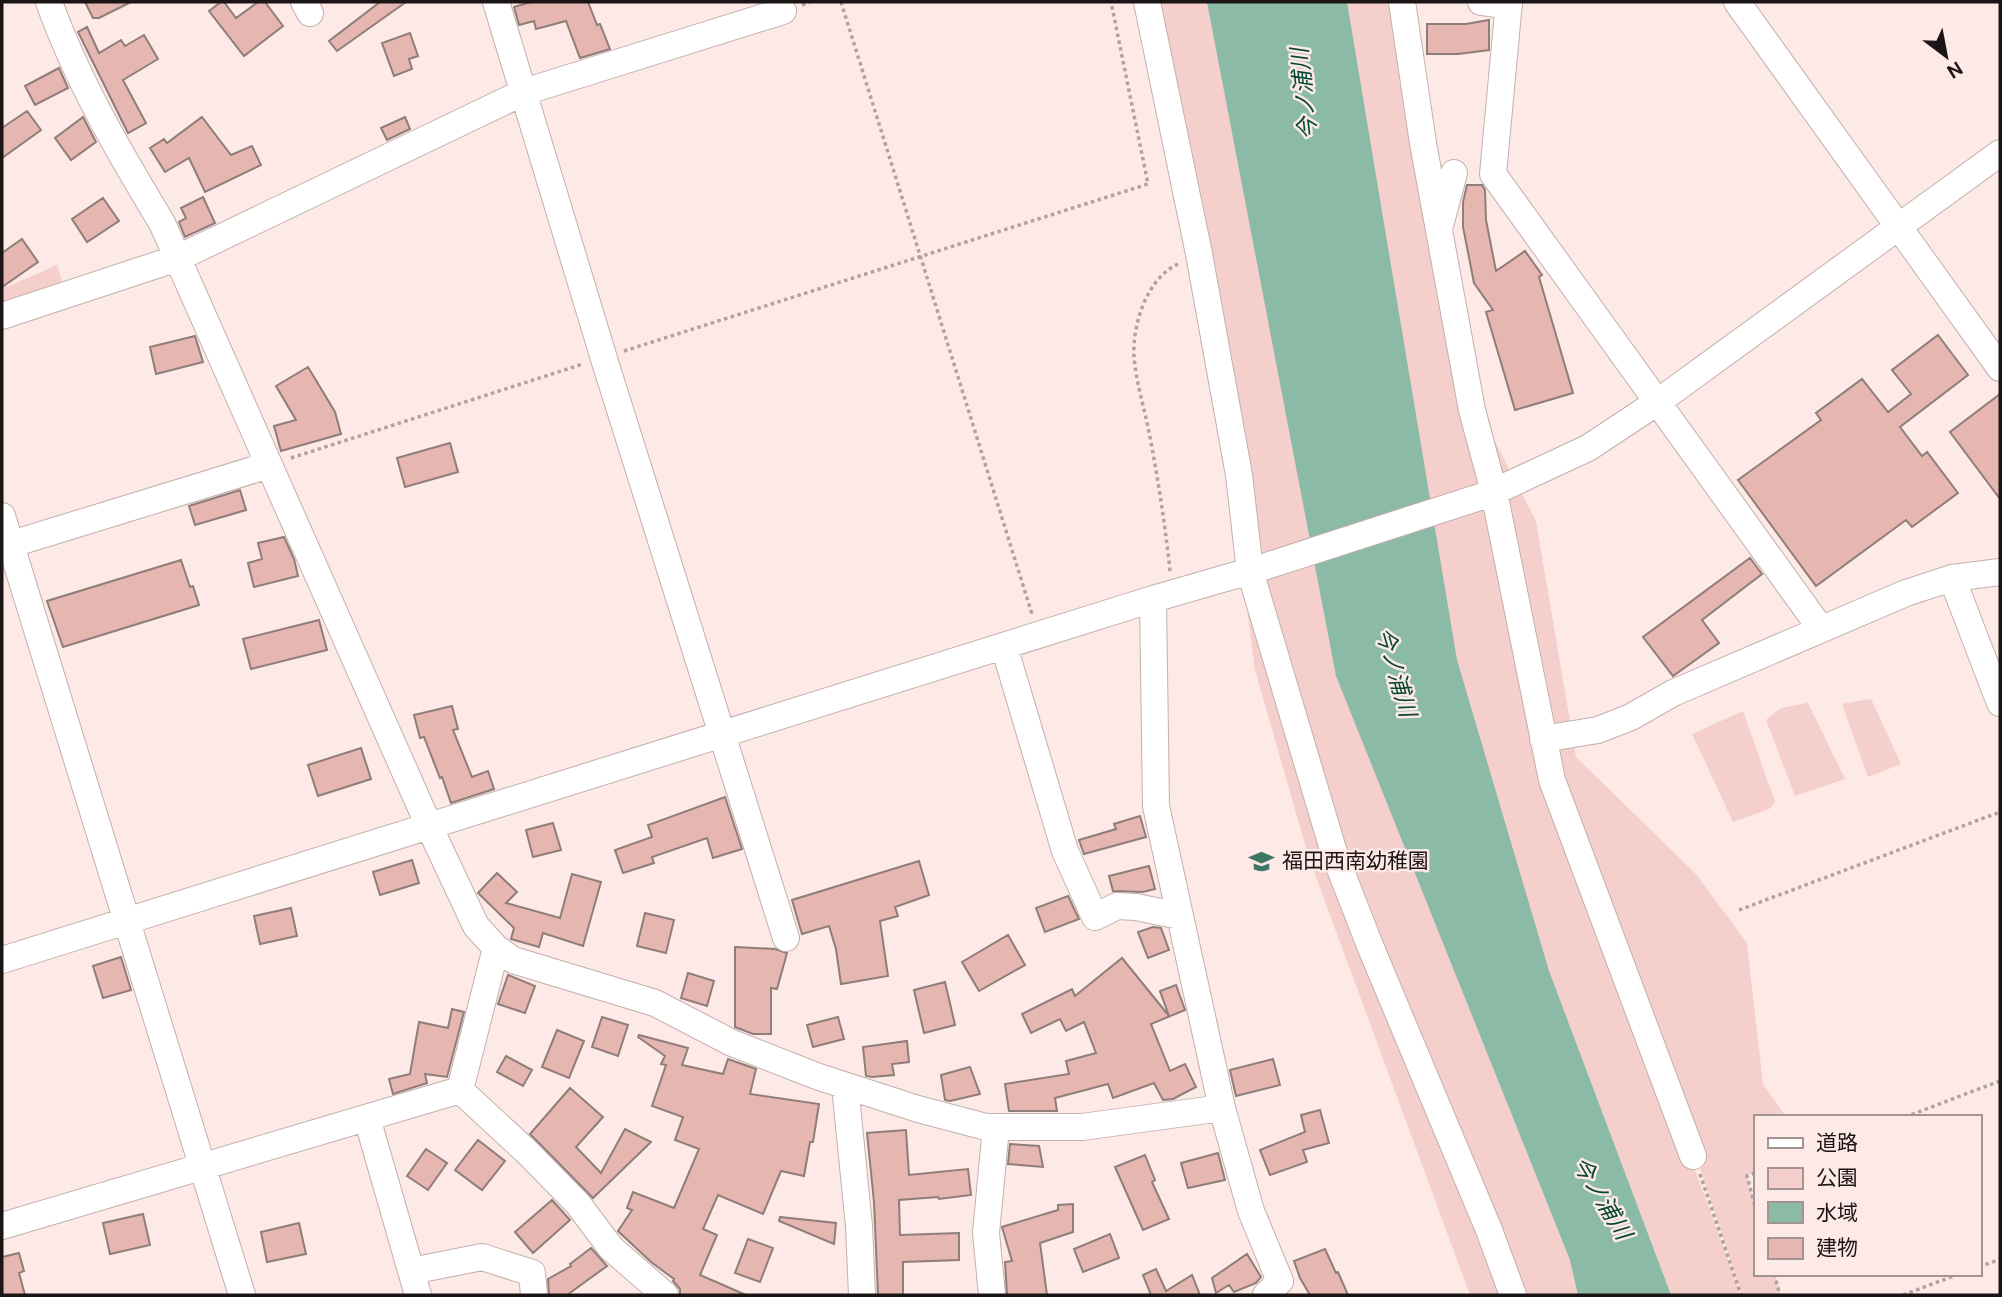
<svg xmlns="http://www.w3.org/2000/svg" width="2002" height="1297" viewBox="0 0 2002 1297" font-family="'DM Sans','Noto Sans JP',sans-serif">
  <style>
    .green { fill: #f4cfcb }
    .water { fill: #8bbaa7 }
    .building { fill: #e6b6b0; stroke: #8f7d7a; stroke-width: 2 }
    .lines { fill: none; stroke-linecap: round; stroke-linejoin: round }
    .minor-casing { stroke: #c3b0ad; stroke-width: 28 }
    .path { stroke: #b1a2a0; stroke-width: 3.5; stroke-dasharray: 3.5 3.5; stroke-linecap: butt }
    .minor { stroke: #fff; stroke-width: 26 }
    .labels { text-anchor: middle; stroke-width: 5; stroke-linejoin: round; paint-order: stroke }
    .poi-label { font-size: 21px; fill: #1c1515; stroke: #fde9e6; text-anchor: start }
    .water-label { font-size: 23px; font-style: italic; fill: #054836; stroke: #fde9e6 }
  </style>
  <rect width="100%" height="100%" fill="#fde9e6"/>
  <!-- green -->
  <path class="green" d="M1161 2H1406L1469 391 1536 521 1576 757 1695 873 1747 943 1763 1084 1786 1117H1755V1171L1747 1176 1755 1206V1274H1775L1781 1295H1742L1695 1152 1688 1151 1741 1295H1470L1309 858 1255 670 1209 313Z
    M57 265 67 295 2 316V284L7 287Z
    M1871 699 1901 764 1868 777 1842 704Z
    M1808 703 1845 779 1795 796 1766 720 1781 708Z
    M1743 711 1775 802 1769 809 1733 822 1692 734Z"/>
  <!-- water -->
  <path class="water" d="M1207 2H1347L1457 660 1549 971 1671 1295H1578L1570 1260 1336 676Z"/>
  <!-- building -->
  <path class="building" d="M85 2H131L99 18H93Z
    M221 2H224L236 18 258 2H265L283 26 244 56 209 11Z
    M380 2H406L337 51 329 41Z
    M531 2H588L597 25 600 24 610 49 580 58 566 21 536 29 534 21 519 25 514 7Z
    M1489 20V50L1458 54H1427V24H1466Z
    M87 27 99 53 121 40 125 46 144 35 158 59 123 80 146 123 128 133 78 32Z
    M410 33 418 56 409 59 412 69 394 76 382 43Z
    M59 68 68 88 35 105 25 86Z
    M27 111 41 130 2 158V128Z
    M83 117 96 142 71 160 55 138Z
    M202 117 231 155 252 146 261 165 205 192 189 158 165 172 150 148 164 139 167 143Z
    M405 117 410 129 387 140 381 128Z
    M1467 185H1482L1485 190 1486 220 1496 271 1525 251 1542 275 1539 277 1573 393 1515 410 1486 312 1493 310 1474 283 1463 227V202Z
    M203 197 215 223 185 237 179 222 186 218 181 208Z
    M103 198 119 221 87 242 72 219Z
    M22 239 38 262 2 287V253Z
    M1938 335 1968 375 1900 427 1922 456 1927 452 1958 493 1912 527 1906 520 1816 586 1738 480 1821 420 1816 413 1862 379 1888 412 1911 394 1892 370Z
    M195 336 203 362 156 374 150 347Z
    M308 367 335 412 341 434 281 451 274 426 296 420 276 386Z
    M2000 394V499L1950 432Z
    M450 443 458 472 405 487 397 458Z
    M240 490 246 510 195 525 189 506Z
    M284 537 294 559 298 576 254 587 248 563 262 559 258 543Z
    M1750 558 1762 574 1702 620 1719 643 1673 676 1643 637Z
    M181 560 190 587 193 586 199 605 63 647 47 601Z
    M319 620 327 650 251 669 243 639Z
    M452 706 458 729 453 730 472 777 488 771 494 789 451 803 442 777 440 778 424 737 420 738 414 715Z
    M361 748 371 779 318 796 308 765Z
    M725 797 742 849 713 858 707 838 652 857 654 863 623 873 615 850 652 837 648 825Z
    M1140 816 1146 837 1084 854 1079 840 1116 829 1114 824Z
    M553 823 561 850 533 857 526 830Z
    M412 860 419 883 380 895 373 872Z
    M919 861 929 895 895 907 898 916 880 921 888 976 841 984 836 949 829 926 802 934 792 900Z
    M1149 866 1155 889 1143 892 1113 891 1109 876Z
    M497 873 517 892 506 903 560 918 572 874 601 882 583 946 543 933 539 947 511 939 514 928 478 893Z
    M1068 896 1079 919 1045 932 1036 908Z
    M291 908 297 936 260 944 254 916Z
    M645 913 674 920 666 953 637 946Z
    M1153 927 1161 928 1169 950 1148 958 1138 932Z
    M1008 935 1025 965 979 991 962 962Z
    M735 947 775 949 787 953 777 989 771 988V1034H753L735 1027Z
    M121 957 131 990 103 998 93 966Z
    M1122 958 1169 1016 1160 991 1176 985 1185 1010 1151 1024 1170 1071 1185 1064 1196 1087 1173 1099 1163 1100 1154 1083 1113 1098 1108 1084 1055 1098 1057 1111H1009L1005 1084 1069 1074 1066 1061 1096 1053 1084 1022 1066 1031 1060 1019 1031 1033 1022 1014 1072 989 1075 996Z
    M688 973 714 981 707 1006 681 998Z
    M508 975 535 986 525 1013 498 1004Z
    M945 982 955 1025 924 1033 914 990Z
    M452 1009 464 1012 447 1077 425 1074 427 1083 393 1094 389 1079 410 1074 419 1022 448 1028Z
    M602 1017 628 1025 618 1056 592 1047Z
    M838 1017 844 1039 813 1047 807 1025Z
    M557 1030 584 1041 569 1078 542 1067Z
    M639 1035 688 1048 682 1065 723 1074 728 1059 756 1069 750 1094 819 1104 813 1142H810L804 1176 781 1171 763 1214 718 1195 703 1229 717 1235 700 1275 746 1295H680V1289L673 1281 674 1279 651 1262 618 1231 632 1210 627 1208 633 1192 674 1208 699 1149 675 1140 683 1117 652 1106 666 1065 661 1064 665 1056 638 1037Z
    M907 1041 909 1062 892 1064 894 1075 872 1077 866 1076 863 1047Z
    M506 1056 532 1070 523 1086 497 1072Z
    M1273 1059 1280 1085 1236 1096 1230 1070Z
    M970 1067 980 1094 950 1101 945 1100 941 1075Z
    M570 1088 603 1117 576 1147 601 1173 625 1129 651 1142 593 1198 530 1134Z
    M1320 1110 1329 1143 1303 1150 1307 1162 1270 1175 1260 1150 1305 1132 1301 1115Z
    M906 1130 909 1175 968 1169 971 1195 939 1199 938 1197 899 1200 900 1235 959 1233V1260L903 1262V1295H878L874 1202 867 1133Z
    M478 1140 505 1161 482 1190 455 1170Z
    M1010 1144 1039 1146 1043 1167 1008 1164Z
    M426 1149 447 1163 428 1190 407 1176Z
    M1218 1153 1225 1180 1188 1188 1181 1163Z
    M1145 1155 1155 1180 1152 1182 1169 1219 1143 1230 1115 1167Z
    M552 1200 570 1220 533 1253 515 1232Z
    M1073 1204V1232L1040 1243 1047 1295H1007L1005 1262 1012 1261 1002 1227 1058 1210V1205Z
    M143 1214 150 1245 110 1254 103 1223Z
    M780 1217 836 1223 834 1244 779 1221Z
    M299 1223 306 1254 267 1262 261 1232Z
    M1110 1234 1119 1258 1083 1272 1074 1249Z
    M748 1239 773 1248 760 1282 735 1273Z
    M591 1248 607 1266 567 1295H549L548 1279 571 1266 570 1264Z
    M1325 1249 1336 1273 1338 1272 1348 1295H1310L1300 1278 1294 1261Z
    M19 1253 24 1271 19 1273 25 1295H2V1257Z
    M1247 1254 1261 1277 1256 1283 1234 1292 1229 1285 1216 1293 1212 1278Z
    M1156 1269 1166 1291 1192 1275 1200 1295H1151L1143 1275Z"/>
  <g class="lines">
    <defs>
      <path id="minor" d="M49 2C77 80 119 152 162 223L429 826 476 926 496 948 513 960 655 1003 732 1043 819 1077 918 1109 986 1127H1082L1222 1108
        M304 2 310 13
        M496 2 605 362 786 938
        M1147 2 1199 254 1239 475 1250 571 1335 856 1371 948 1489 1230 1513 1295
        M1402 2 1423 143 1472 410 1494 492 1552 780 1693 1156
        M1481 2 1509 6
        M1509 2 1493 174 1821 629
        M1737 2 2000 368
        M1441 222 1454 173
        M2 316 178 258 524 92 783 11
        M2 516 242 1295
        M2 547 269 465
        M1952 578 2000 703
        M1153 599 1156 806 1222 1108 1251 1211 1280 1281 1266 1295
        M1004 646 1065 851 1095 917 1117 906 1136 907 1180 916
        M1543 739 1598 730 1631 717 1673 693 1906 593 1952 578 2000 572
        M496 948 460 1090 527 1152 578 1204 611 1248 665 1295
        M2 960 1153 599 1257 569 1489 494 1588 448 1659 401 2000 153
        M845 1086 859 1226 862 1295
        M367 1118 418 1295
        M2 1226 460 1090
        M411 1271 482 1257 532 1273 534 1295
        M992 1295 986 1233 996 1127"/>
    </defs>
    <!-- minor casing -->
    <use href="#minor" class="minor-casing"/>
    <!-- path -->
    <path class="path" d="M841 2 1032 614
      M802 5 810 2
      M624 351 1148 184 1111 2
      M291 458 583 364
      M1170 571C1165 524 1158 478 1149 432 1144 407 1136 382 1134 357 1132 325 1147 278 1178 264
      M1739 910 2000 812
      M1905 1117 2000 1081
      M1755 1173 1747 1176 1755 1206
      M1700 1174 1741 1295
      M1979 1267 2000 1259
      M1774 1274 1780 1295
      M1903 1295 1959 1274"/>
    <!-- minor -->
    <use href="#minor" class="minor"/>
  </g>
  <!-- icons -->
  <defs>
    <symbol id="school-bare" viewBox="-9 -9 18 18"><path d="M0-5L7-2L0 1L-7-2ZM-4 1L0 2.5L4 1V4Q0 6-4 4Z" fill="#3c7863" stroke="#fde9e6" stroke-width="2.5" paint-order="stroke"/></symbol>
  </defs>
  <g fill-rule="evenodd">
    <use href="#school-bare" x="1244" y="844" width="35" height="35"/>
  </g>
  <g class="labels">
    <!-- poi labels -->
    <g class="poi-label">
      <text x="1282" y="868">福田西南幼稚園</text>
    </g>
    <!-- water labels -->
    <g class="water-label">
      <text transform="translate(1304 94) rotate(-96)" y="8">今ノ浦川</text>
      <text transform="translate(1396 672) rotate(74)" y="8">今ノ浦川</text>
      <text transform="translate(1602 1198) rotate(59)" y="8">今ノ浦川</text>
    </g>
  </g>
  <!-- border -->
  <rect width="2002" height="1297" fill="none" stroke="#1c1515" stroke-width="7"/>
  <!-- legend -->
  <rect x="1754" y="1115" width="228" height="161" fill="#fde9e6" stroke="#a39492" stroke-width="2"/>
  <rect x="1768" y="1138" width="35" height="10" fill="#ffffff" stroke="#a39492" stroke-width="2"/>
  <text x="1816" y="1150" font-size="21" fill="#1c1515">道路</text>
  <rect x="1768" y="1168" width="35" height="21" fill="#f4cfcb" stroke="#a39492" stroke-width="2"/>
  <text x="1816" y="1185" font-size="21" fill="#1c1515">公園</text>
  <rect x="1768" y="1202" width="35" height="21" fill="#8bbaa7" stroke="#a39492" stroke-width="2"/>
  <text x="1816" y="1220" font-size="21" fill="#1c1515">水域</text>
  <rect x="1768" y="1238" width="35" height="21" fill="#e6b6b0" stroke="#a39492" stroke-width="2"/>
  <text x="1816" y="1255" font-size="21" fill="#1c1515">建物</text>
  <!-- north arrow -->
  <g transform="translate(1946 56) rotate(148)" stroke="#fde9e6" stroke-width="5" paint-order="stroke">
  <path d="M0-5L12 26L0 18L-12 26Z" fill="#1c1515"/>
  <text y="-10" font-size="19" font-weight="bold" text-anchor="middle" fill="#1c1515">N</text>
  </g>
</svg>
